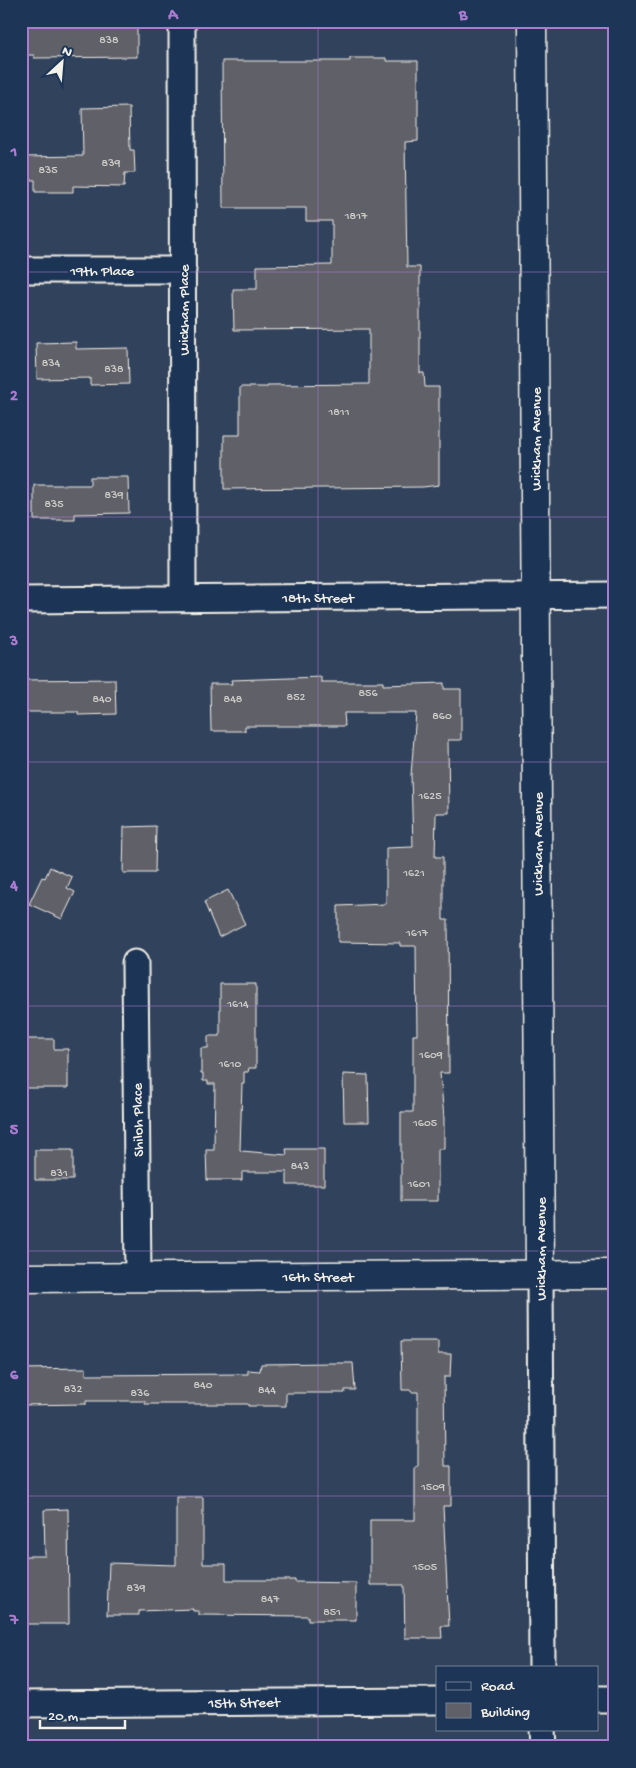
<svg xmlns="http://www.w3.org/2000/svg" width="636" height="1768" viewBox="0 0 636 1768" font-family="'Gochi Hand',sans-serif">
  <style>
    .building { fill: #606069; stroke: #f4f1e8 }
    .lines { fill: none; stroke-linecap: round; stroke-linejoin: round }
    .street-casing { stroke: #f4f1e8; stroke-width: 29 }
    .secondary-casing { stroke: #f4f1e8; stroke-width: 31 }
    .street { stroke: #1d3557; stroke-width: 25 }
    .secondary { stroke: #1d3557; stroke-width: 28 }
    .grid { fill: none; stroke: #ab7bcf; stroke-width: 1; stroke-opacity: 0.55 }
    .labels { text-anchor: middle; stroke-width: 4; stroke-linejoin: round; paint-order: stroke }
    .number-label { font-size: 12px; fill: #cfcdc8 }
    .street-label { font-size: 15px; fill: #f4f1e8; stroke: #1d3557 }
    .neatline { fill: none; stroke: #ab7bcf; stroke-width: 2 }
    .grid-label { font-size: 16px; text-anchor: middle; font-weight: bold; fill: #ab7bcf }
  </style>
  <rect width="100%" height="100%" fill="#31425c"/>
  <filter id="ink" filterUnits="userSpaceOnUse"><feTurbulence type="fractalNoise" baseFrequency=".02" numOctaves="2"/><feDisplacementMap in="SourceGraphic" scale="10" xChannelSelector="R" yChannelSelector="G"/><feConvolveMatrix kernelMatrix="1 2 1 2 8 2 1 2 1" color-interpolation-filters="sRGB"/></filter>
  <g filter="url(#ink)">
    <!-- building -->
    <path class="building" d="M21 21H137V57L34 58V55H21Z
      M350 58H386V61H418V141L405 142 407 267H420V373H424L425 387H439V485L423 487 224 489V435H240V387H268V385L369 384V329L234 330 233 289H257V266L332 265V221H306V208H223L222 61H350Z
      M129 107 130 150H134L135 173H125L124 187 73 186V192H35V180H24V157L83 156 82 108Z
      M76 342V349L128 348 129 384 90 385V378L37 379 36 343Z
      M90 477H128L129 513 75 514V520H34V485H90Z
      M321 677V682H383V685L444 683V689H461V740H448L449 813H436L435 857H443V920H448L449 1073H440L444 1118V1149H438V1201H401V1112H413V1035H417L416 946H400V943L338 942V906L386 904V848L413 847 411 775 416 713H344L345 726H245V731H211L210 684H232L231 680Z
      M115 679 116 714 78 715V712H21V686H24V680Z
      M156 826 155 873H123L124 827Z
      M50 867 72 877 67 888 75 892 62 919 29 904 42 877 45 878Z
      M228 890 245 924 219 937 204 902Z
      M220 984H256V1068H249L248 1072H244V1084H242L240 1150 242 1151 287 1155 286 1149H324V1185H287V1172H242V1180H207L206 1150H214L215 1084H208V1081H203V1073H201V1048H208V1036H220Z
      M21 1039H54V1049H68V1088H21Z
      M343 1074 368 1075 369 1122H344Z
      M35 1150H73V1180H35Z
      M401 1341H438V1354H451L450 1377H444L445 1466H451V1506H443L449 1626H441L442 1638H405L404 1585H370V1520H415V1467H418V1392H411V1390H402Z
      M330 1363H353L355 1390H345V1393H286V1406H248V1404H145V1401H86V1404L21 1405V1369L86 1368V1375L248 1374V1370L260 1371 261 1364Z
      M176 1497H203V1564H226V1580H295V1582L356 1583V1620H308V1616L199 1615V1611H193V1609L139 1611V1615H107L109 1563 176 1565Z
      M68 1509 69 1624H21V1556H45L44 1510Z"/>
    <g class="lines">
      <defs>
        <path id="street" d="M182 21 183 598
          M21 270H183
          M21 600 615 595
          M135 963 138 1277
          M540 1274 542 1667
          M597 1699H615
          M21 1704 437 1701
          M542 1729 543 1747"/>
        <path id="secondary" d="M532 21 540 1274
          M21 1278 615 1274"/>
      </defs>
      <!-- street casing -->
      <use href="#street" class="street-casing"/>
      <!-- secondary casing -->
      <use href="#secondary" class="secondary-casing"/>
      <!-- street -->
      <use href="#street" class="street"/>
      <!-- secondary -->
      <use href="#secondary" class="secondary"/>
    </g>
  </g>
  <!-- grid -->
  <path class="grid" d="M318 21V1747M21 272H615M21 517H615M21 762H615M21 1006H615M21 1251H615M21 1496H615"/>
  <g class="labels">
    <!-- number labels -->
    <g class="number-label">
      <text x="109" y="43">838</text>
      <text x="111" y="166">839</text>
      <text x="48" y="173">835</text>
      <text x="356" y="219">1817</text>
      <text x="51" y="366">834</text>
      <text x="114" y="372">838</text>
      <text x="339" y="415">1811</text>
      <text x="114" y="498">839</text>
      <text x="54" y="507">835</text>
      <text x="368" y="696">856</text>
      <text x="296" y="700">852</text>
      <text x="102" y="702">840</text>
      <text x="233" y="702">848</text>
      <text x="442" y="719">860</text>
      <text x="430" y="799">1625</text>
      <text x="414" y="876">1621</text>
      <text x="417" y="936">1617</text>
      <text x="238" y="1007">1614</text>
      <text x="431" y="1058">1609</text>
      <text x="230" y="1067">1610</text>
      <text x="425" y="1126">1605</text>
      <text x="300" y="1169">843</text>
      <text x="59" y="1176">831</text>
      <text x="419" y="1187">1601</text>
      <text x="203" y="1388">840</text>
      <text x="73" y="1392">832</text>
      <text x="267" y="1393">844</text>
      <text x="140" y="1396">836</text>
      <text x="433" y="1490">1509</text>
      <text x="425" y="1570">1505</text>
      <text x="136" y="1591">839</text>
      <text x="270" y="1602">847</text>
      <text x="332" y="1615">851</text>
    </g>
    <!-- street labels -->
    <g class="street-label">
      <text x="102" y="275">19th Place</text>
      <text transform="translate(183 310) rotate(-90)" y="5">Wickham Place</text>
      <text transform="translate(535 439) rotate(-90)" y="5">Wickham Avenue</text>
      <text x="318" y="602">18th Street</text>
      <text transform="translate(537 844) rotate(-90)" y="5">Wickham Avenue</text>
      <text transform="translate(137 1120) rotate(-91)" y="5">Shiloh Place</text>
      <text transform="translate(540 1249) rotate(-90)" y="5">Wickham Avenue</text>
      <text x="318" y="1281">16th Street</text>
      <text transform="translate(244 1702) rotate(-1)" y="5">15th Street</text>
    </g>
  </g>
  <!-- margin -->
  <rect width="636" height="1768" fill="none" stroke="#1d3557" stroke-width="55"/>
  <!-- legend -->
  <rect x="436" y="1666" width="162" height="65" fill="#1d3557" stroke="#738091"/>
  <rect x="446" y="1682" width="25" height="8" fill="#1d3557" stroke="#738091"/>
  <text x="481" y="1690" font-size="15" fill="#f4f1e8">Road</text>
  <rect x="446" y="1703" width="25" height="15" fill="#606069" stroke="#738091"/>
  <text x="481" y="1716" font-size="15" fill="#f4f1e8">Building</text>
  <!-- north arrow -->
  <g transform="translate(62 62) rotate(26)" stroke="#1d3557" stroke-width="4" paint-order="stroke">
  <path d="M0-4L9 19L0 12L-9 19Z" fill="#f4f1e8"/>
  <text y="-8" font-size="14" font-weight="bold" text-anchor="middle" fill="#f4f1e8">N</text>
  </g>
  <!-- scale -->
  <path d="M40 1720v8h85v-8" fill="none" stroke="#f4f1e8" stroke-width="2.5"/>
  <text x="48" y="1720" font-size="15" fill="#f4f1e8" stroke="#1d3557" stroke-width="4" paint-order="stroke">20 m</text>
  <rect x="28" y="28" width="580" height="1712" class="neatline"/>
  <g class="grid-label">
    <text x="173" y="19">A</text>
    <text x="463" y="19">B</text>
    <text x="14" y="156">1</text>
    <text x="14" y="400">2</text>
    <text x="14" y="645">3</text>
    <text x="14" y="890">4</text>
    <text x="14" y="1134">5</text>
    <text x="14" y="1379">6</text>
    <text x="14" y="1624">7</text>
  </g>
</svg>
